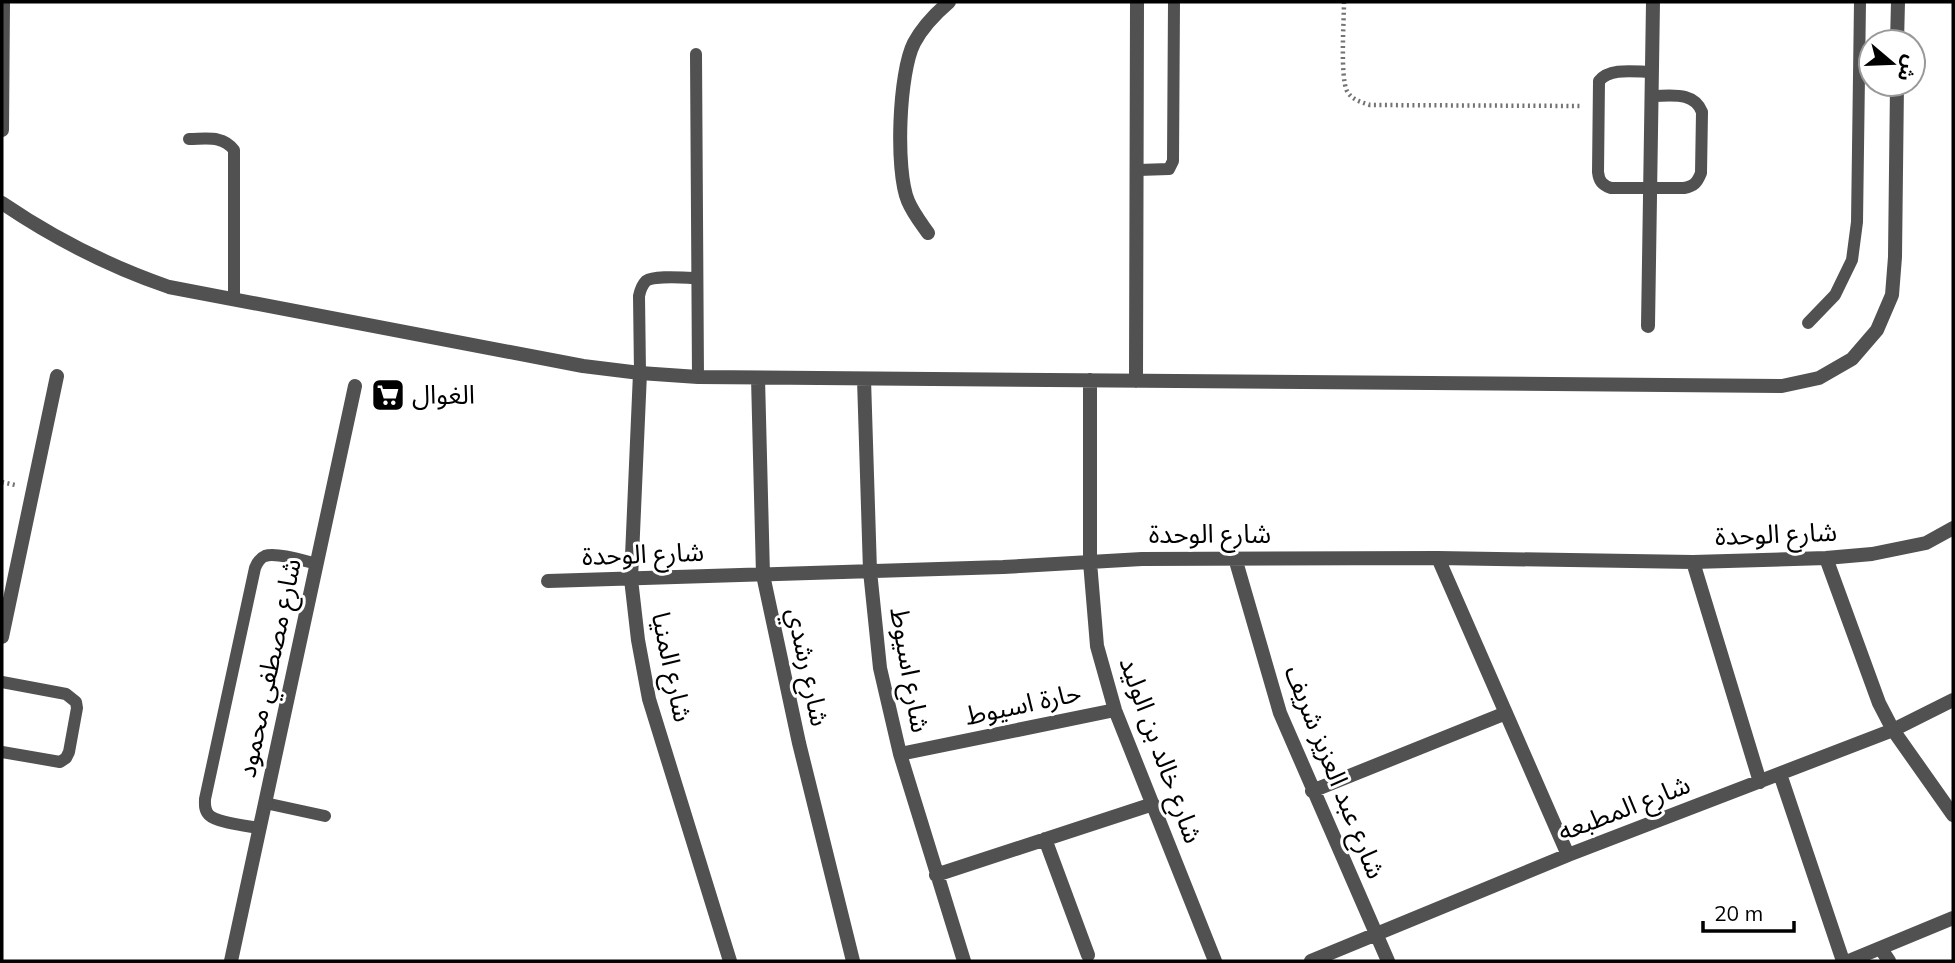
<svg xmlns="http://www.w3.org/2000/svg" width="1955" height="963" viewBox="0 0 1955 963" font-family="Mulish,'Noto Sans Arabic',sans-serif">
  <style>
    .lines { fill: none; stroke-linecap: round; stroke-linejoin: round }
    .path { stroke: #737373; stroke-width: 4.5; stroke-dasharray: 2 3.5; stroke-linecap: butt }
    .service { stroke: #515151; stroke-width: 12 }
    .minor { stroke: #515151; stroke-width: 14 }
    .tertiary { stroke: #515151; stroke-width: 14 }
    .labels { text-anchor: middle; stroke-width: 6; stroke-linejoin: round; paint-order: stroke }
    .poi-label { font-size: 26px; fill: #000; stroke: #fff; text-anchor: start }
    .street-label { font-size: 26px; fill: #000; stroke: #fff }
  </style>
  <rect width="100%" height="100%" fill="#fff"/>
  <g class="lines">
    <!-- path -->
    <path class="path" d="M1344 2C1344 20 1340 77 1347 91 1352 100 1361 102 1370 105L1580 106
      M2 482 15 485"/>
    <!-- service -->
    <path class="service" d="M696 54 698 377
      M1652 96C1671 96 1694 91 1702 112L1701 173C1697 183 1694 186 1684 188H1611C1602 185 1599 181 1598 172L1599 81C1610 67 1636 72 1652 72
      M189 139C206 139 223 135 234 150V299
      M1138 170 1169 169 1173 161 1174 2
      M1808 323 1835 295 1852 260 1857 222 1860 2
      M640 373 639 296C640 291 642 285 646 281 655 275 686 278 697 278
      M2 682 66 694 76 702 77 708 69 752 66 758 60 762 2 752
      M265 803 325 816
      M259 828C248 826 217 823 209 815 204 810 205 804 205 799L255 568C257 563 260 558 265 556 276 552 305 561 317 564"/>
    <!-- minor -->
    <path class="minor" d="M1897 42 1898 2
      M2 130 3 2
      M2 203C55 239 108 266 169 287L583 366 640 373 698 377 1782 386 1819 378 1852 359 1877 330 1892 295 1895 257 1897 84
      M928 233C921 223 913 213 908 201 895 170 899 72 914 43 923 26 935 14 949 2
      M1648 326 1653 2
      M640 373 631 579 638 640 649 699 730 961
      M758 378 763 575 799 743 853 961
      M864 379 870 571 880 668 900 754 964 961
      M1090 380V562L1097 646 1115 710 1215 961
      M1136 381 1137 2
      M1235 558 1280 713 1388 961
      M1438 558 1568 855
      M1826 558 1879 703 1893 730 1953 815
      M1693 562 1760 782
      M548 581 1003 567 1142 559 1438 558 1693 562 1826 558 1872 554 1926 543 1953 528
      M2 637 57 376
      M900 754 1115 710
      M1780 774 1843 961
      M1312 791 1506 713
      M1045 839 1088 955
      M936 875 1153 804
      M1881 949 1889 961
      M231 961 355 386
      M1311 961 1568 855 1893 730 1953 700"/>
    <!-- tertiary -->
    <path class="tertiary" d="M1849 961 1953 918"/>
  </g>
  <!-- icons -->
  <defs>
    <symbol id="supermarket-square" viewBox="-11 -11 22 22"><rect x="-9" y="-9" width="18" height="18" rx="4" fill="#000" stroke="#fff"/><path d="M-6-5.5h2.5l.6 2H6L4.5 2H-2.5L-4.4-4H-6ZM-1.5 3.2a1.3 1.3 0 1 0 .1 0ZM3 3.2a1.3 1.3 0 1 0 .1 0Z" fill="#fff"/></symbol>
  </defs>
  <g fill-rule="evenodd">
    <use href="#supermarket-square" x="369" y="376" width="38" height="38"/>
  </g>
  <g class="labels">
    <!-- poi labels -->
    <g class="poi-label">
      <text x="412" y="404">الغوال</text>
    </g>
    <!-- street labels -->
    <g class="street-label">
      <text x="1210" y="543">شارع الوحدة</text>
      <text transform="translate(1776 534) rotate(-2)" y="9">شارع الوحدة</text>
      <text transform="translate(643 554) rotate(-2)" y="9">شارع الوحدة</text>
      <text transform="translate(672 667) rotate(78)" y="9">شارع المنيا</text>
      <text transform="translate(808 667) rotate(78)" y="9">شارع رشدي</text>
      <text transform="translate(269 668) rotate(-78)" y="9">شارع مصطفي محمود</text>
      <text transform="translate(910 670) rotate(80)" y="9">شارع اسيوط</text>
      <text transform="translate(1023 704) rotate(-12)" y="9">حارة اسيوط</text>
      <text transform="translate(1161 750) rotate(70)" y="9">شارع خالد بن الوليد</text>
      <text transform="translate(1335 772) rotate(68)" y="9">شارع عبد العزيز شريف</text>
      <text transform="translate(1624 808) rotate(-21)" y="9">شارع المطبعه</text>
    </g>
  </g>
  <!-- border -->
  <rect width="1955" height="963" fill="none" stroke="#000000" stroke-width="7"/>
  <!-- north arrow -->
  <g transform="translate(1892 63) rotate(109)"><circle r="33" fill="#ffffff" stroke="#999999" stroke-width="2"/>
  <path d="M0-5L12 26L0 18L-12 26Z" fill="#000000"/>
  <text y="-10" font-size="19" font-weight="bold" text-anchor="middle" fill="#000000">ش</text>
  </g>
  <!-- scale -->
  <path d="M1703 921v10h91v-10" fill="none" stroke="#000000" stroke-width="3.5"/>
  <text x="1714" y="921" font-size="21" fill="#000000" stroke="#ffffff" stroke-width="5" paint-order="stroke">20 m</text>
</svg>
